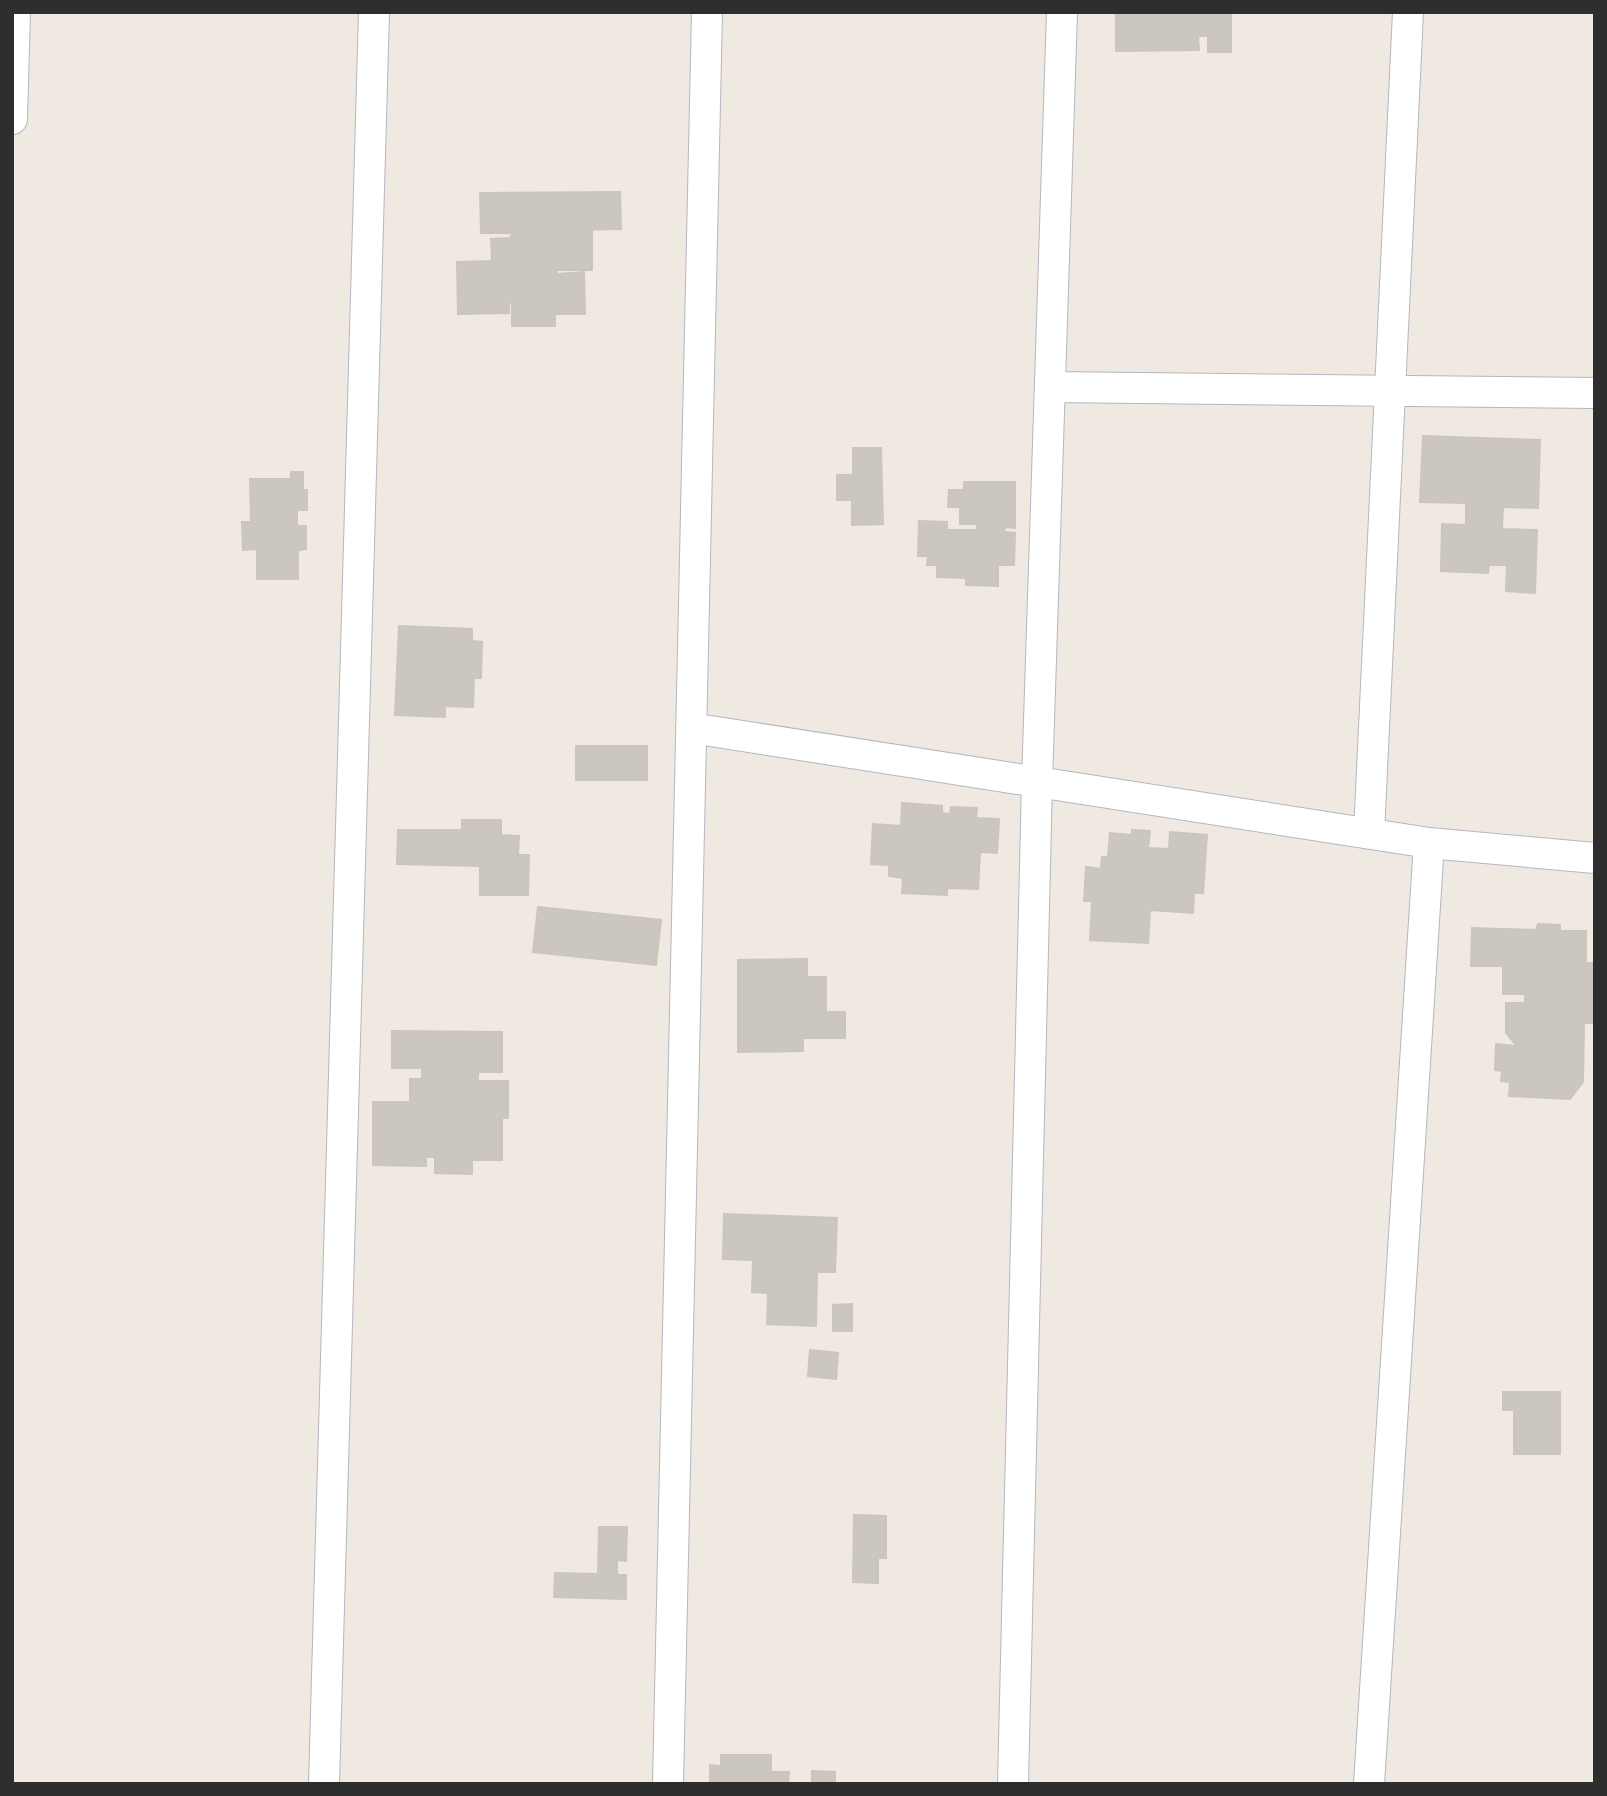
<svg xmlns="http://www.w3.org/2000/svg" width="1607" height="1796" viewBox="0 0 1607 1796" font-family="Cabin,sans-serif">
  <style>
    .building { fill: #cbc7bf; stroke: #cbc5ba; stroke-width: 2 }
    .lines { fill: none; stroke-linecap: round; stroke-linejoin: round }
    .minor-casing { stroke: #b4b7c1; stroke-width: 32 }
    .minor { stroke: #fff; stroke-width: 30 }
  </style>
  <rect width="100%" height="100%" fill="#efe9e1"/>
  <!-- building -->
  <path class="building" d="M1116 12H1231V52H1208V36H1198L1199 50 1116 51Z
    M620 192 621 229 560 230 592 231V270H557V274L584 272 585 314H555V326H512V302H509V313L458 314 457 262 492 261 491 239 510 238 512 233H481L480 193Z
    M1423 436 1540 440 1538 508 1503 507 1502 529 1537 530 1535 593 1506 591 1507 565H1489L1488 573 1441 571 1442 524 1466 525V503L1420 502Z
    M853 448H881L883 524 852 525V500H837V475H853Z
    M291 472H303V490H307V510H297V526H306V549L298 550V579H257V549L243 550 242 522H251L250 479H291Z
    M964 482H1015V528L1005 527 1004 532 1015 533 1014 565H998V586L966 585V578L937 577V565H927L928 556H918L919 521 947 522V530H977V524H960V507H948L949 490H964Z
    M399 626 472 629V641L482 642 481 678H474L473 707 445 706V717L395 715Z
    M576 746H647V780H576Z
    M902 803 942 806V813L950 814 951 807 977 808 976 818 999 819 997 853 980 852 978 889 947 888V895L902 893 903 878 889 876V865L871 864 873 824 901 826Z
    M462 820H501V835L519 836 518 855H529L528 895H480V866L397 864 398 830H462Z
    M1132 830 1150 831 1148 848 1169 849 1170 832 1207 835 1203 893H1194L1193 913 1150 910 1148 943 1090 940 1092 901H1084L1086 867 1101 869 1102 857H1108L1110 833 1132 835Z
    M538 907 661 920 656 965 533 952Z
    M1538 924 1560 925V931H1586V963H1595L1594 1023H1584L1583 1082 1570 1099 1509 1096 1510 1082 1501 1081 1502 1071 1495 1070 1496 1044 1517 1046 1506 1033V1003H1525V994H1503V966H1471L1472 928 1536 930Z
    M807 959V977H826V1012H845V1038H803V1051L738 1052V960Z
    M392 1031 502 1032V1072H478V1081H508V1118H502V1160H472V1174L435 1173V1157H426V1166L373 1165V1102H410V1079H422V1068H392Z
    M724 1214 837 1218 835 1272H817L816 1326 767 1324 768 1293 752 1292 753 1260 723 1259Z
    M852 1304V1331H833V1305Z
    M810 1350 838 1353 836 1379 808 1376Z
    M1503 1392H1560V1454H1514V1410H1503Z
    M854 1515 886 1516V1558H878V1583L853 1582Z
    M599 1527H627L626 1561 617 1560V1575H626V1599L554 1597 555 1573 598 1574Z
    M721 1755H771V1772H789L788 1784H710V1765L721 1766Z
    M812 1771 835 1772V1784H812Z"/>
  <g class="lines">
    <defs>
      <path id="minor" d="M12 119 15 12
        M1051 387 1595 393
        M691 728 1429 843 1595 858
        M1369 833 1408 12
        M324 1784 374 12
        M668 1784 707 12
        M1013 1784 1037 782 1062 12
        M1369 1784 1429 843"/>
    </defs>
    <!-- minor casing -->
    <use href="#minor" class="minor-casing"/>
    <!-- minor -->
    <use href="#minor" class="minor"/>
  </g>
  <!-- border -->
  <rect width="1607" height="1796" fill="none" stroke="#2e2e2e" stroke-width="28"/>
</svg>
